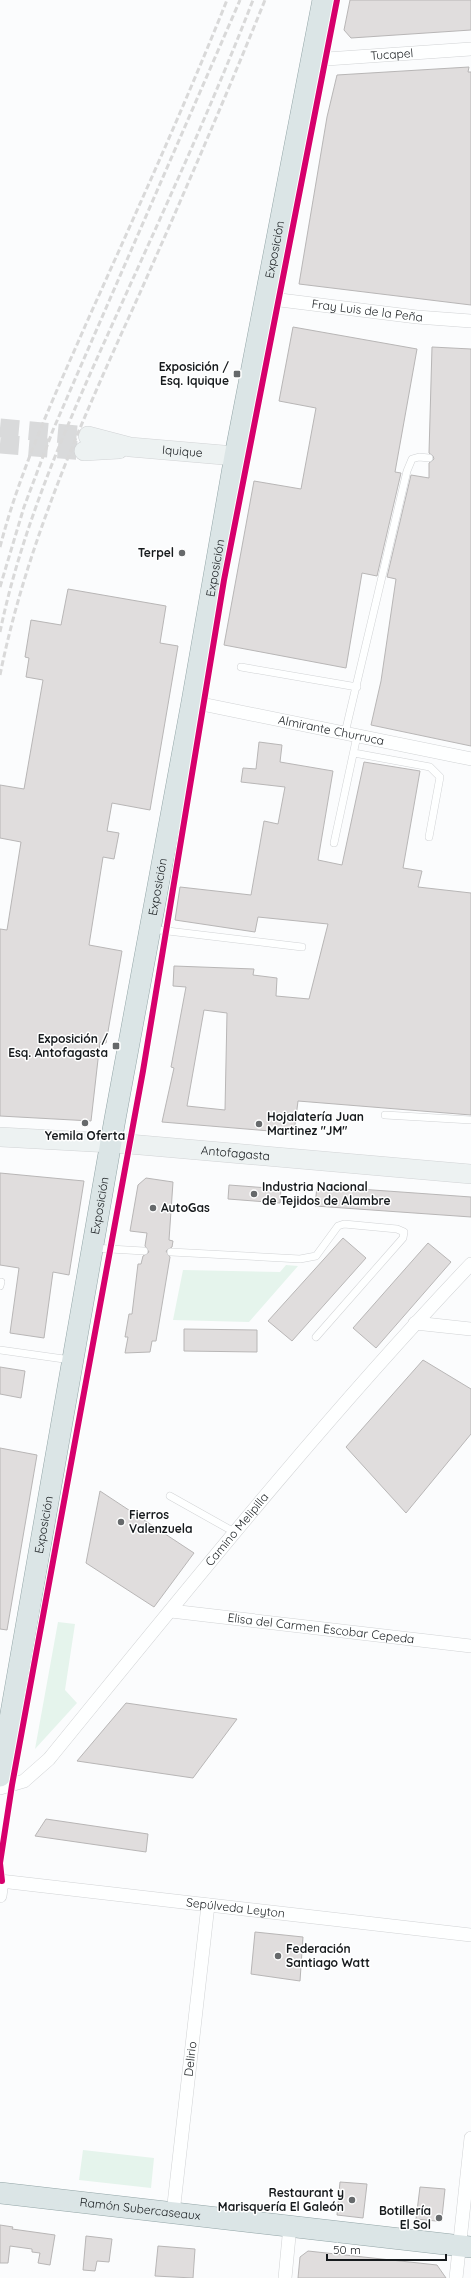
<svg xmlns="http://www.w3.org/2000/svg" width="471" height="2278" viewBox="0 0 471 2278" font-family="Quicksand,sans-serif">
  <style>
    .green { fill: #e5f4ec }
    .building { fill: #e0dddd; stroke: #b8b6b6; fill-rule: evenodd }
    .lines { fill: none; stroke-linecap: round; stroke-linejoin: round }
    .secondary-tunnel { stroke: #d9dadb; stroke-width: 19; stroke-dasharray: 19 10; stroke-linecap: butt }
    .lane-casing { stroke: #d1d3d5; stroke-width: 8 }
    .street-casing { stroke: #d1d3d5; stroke-width: 14 }
    .secondary-casing { stroke: #d1d3d5; stroke-width: 20 }
    .primary-casing { stroke: #93a5a7; stroke-width: 22 }
    .lane { stroke: #feffff; stroke-width: 7 }
    .street { stroke: #feffff; stroke-width: 13 }
    .secondary { stroke: #edf2f2; stroke-width: 19 }
    .primary { stroke: #dbe5e6; stroke-width: 21 }
    .rail { stroke: #d9d9d9; stroke-width: 3; stroke-dasharray: 6 3; stroke-linecap: butt }
    .cycleway-casing { stroke: #fff; stroke-width: 8 }
    .cycleway { stroke: #d6006c; stroke-width: 6 }
    .poi-dot { fill: #66696b; stroke: #fff; stroke-width: 1.5 }
    .labels { text-anchor: middle; stroke-width: 3; stroke-linejoin: round; paint-order: stroke }
    .street-label { font-size: 12px; fill: #161a1d; stroke: #fff }
    .poi-label { font-size: 12px; font-weight: bold; fill: #161a1d; stroke: #fff; text-anchor: end }
  </style>
  <rect width="100%" height="100%" fill="#fbfcfd"/>
  <!-- green -->
  <path class="green" d="M286 1265 298 1266 249 1322 173 1320 183 1270 280 1272Z
    M58 1622 75 1624 65 1690 77 1703 35 1749Z
    M83 2150 154 2158 151 2188 79 2180Z"/>
  <!-- building -->
  <path class="building" d="M350 0H471V30L351 38 344 30Z
    M469 67 468 72H471V305L299 284 327 117 337 75Z
    M293 327 417 349 395 472 401 473 377 576 362 573 346 668 224 645 254 481 301 489 316 408 279 401Z
    M432 347 471 349V746L371 725 381 681 396 579 387 577 411 475 429 478V463L434 459 433 456 429 453Z
    M68 589 166 606 160 643 178 646 150 810 112 803 107 831 119 833 114 859 103 857 89 945 122 951 106 1043 100 1042 91 1121 0 1116V929L7 930 21 842 0 838V785L24 789 43 680 26 677 29 658 25 657 31 620 61 625Z
    M259 742 282 745 280 762 333 771 318 860 342 865 364 762 420 771 403 868 422 871 418 887 471 893V1115L298 1101 294 1133 162 1122 174 1068 171 1067 186 987 173 986 174 966 254 969 253 975 277 978 276 996 309 999 328 924 258 917 255 932 175 920 180 887 251 895 264 821 278 824 285 787 241 782 243 768 256 769ZM204 1010 227 1013 225 1110 187 1106Z
    M0 1173 84 1181 69 1275 53 1272 44 1338 10 1333 19 1268 0 1265Z
    M146 1178 173 1182 169 1240 173 1241 172 1247 166 1251 170 1257 156 1341H152L150 1352 125 1353 128 1337H125L129 1314H132L138 1264H141L143 1256 149 1252 145 1246 147 1233 130 1231 138 1185Z
    M229 1185 281 1189 280 1203 228 1199Z
    M317 1186 471 1197V1217L315 1206Z
    M343 1238 366 1258 292 1341 268 1321Z
    M428 1243 451 1262 376 1348 353 1328Z
    M184 1329 257 1330V1352L184 1351Z
    M423 1360 471 1389V1434L406 1513 346 1447Z
    M0 1367 25 1371 21 1398 0 1394Z
    M0 1448 37 1455 7 1630 0 1629Z
    M100 1491 194 1553 154 1607 86 1563Z
    M126 1703 237 1719 193 1778 77 1761Z
    M46 1819 148 1834 146 1852 35 1836Z
    M255 1932 303 1937 300 1981 251 1974Z
    M340 2182 367 2184 363 2218 337 2215Z
    M420 2187 445 2189 442 2217 436 2221 416 2219Z
    M0 2225 13 2227 12 2229 55 2235 50 2265 38 2263 40 2253 32 2252V2249L10 2246 8 2263H0Z
    M86 2236 112 2239 109 2262 97 2261 95 2271 83 2270Z
    M158 2246 195 2249 193 2278 155 2276Z
    M308 2251 437 2265 446 2278H298L300 2257Z"/>
  <g class="lines">
    <!-- secondary-tunnel -->
    <path class="secondary-tunnel" d="M0 428 88 436
      M0 444 84 451"/>
    <defs>
      <path id="lane" d="M241 667 357 687
        M345 733 407 471 412 459 419 457 429 458
        M354 753 430 767 440 777 429 837
        M334 843 357 736
        M151 929 302 947
        M385 1115 471 1120
        M93 1248 144 1251
        M171 1252 300 1259 316 1256 338 1226 344 1224 397 1229 404 1232 403 1238 316 1337
        M0 1286 1 1282
        M0 1350 71 1360
        M170 1496 236 1533"/>
      <g id="street">
        <path id="s1" d="M312 60 471 49"/>
        <path id="s2" d="M264 298 417 317 471 321"/>
        <path id="s3" d="M192 702 471 759"/>
        <path d="M415 1323 471 1329"/>
        <path id="s4" d="M171 1611 471 1646"/>
        <path id="s5" d="M0 1788 24 1781 49 1759C186 1591 322 1421 471 1264"/>
        <path id="s6" d="M0 1881 471 1935"/>
        <path d="M0 1896 2 1881"/>
        <path id="s7" d="M173 2213 208 1905"/>
        <path d="M285 2278 290 2226"/>
        <path d="M456 2278 471 2138"/>
      </g>
      <g id="secondary">
        <path id="s8" d="M88 436 130 447 235 456"/>
        <path d="M84 451 119 449"/>
        <path id="s9" d="M0 1137 129 1144 471 1174"/>
      </g>
      <g id="primary">
        <path id="s10" d="M0 1776 115 1119 192 702 235 456 323 0"/>
        <path id="s11" d="M0 2193 471 2247"/>
      </g>
    </defs>
    <!-- lane casing -->
    <use href="#lane" class="lane-casing"/>
    <!-- street casing -->
    <use href="#street" class="street-casing"/>
    <!-- secondary casing -->
    <use href="#secondary" class="secondary-casing"/>
    <!-- primary casing -->
    <use href="#primary" class="primary-casing"/>
    <!-- lane -->
    <use href="#lane" class="lane"/>
    <!-- street -->
    <use href="#street" class="street"/>
    <!-- secondary -->
    <use href="#secondary" class="secondary"/>
    <!-- primary -->
    <use href="#primary" class="primary"/>
    <!-- rail -->
    <path class="rail" d="M0 547C20 470 54 397 86 324 134 217 183 110 227 0
      M0 587 24 507 53 430 240 0
      M0 632C23 521 71 416 117 314 164 210 212 106 253 0
      M0 675C27 542 83 418 139 295 182 198 225 99 265 0"/>
    <defs>
      <path id="cycleway" d="M2 1881 0 1863 12 1785 143 1071 224 580 337 0"/>
    </defs>
    <!-- cycleway casing -->
    <use href="#cycleway" class="cycleway-casing"/>
    <!-- cycleway -->
    <use href="#cycleway" class="cycleway"/>
  </g>
  <!-- markers -->
  <g class="poi-dot">
    <rect x="233" y="370" width="8" height="8" rx="2"/>
    <circle cx="182" cy="553" r="4"/>
    <rect x="112" y="1042" width="8" height="8" rx="2"/>
    <circle cx="85" cy="1123" r="4"/>
    <circle cx="259" cy="1124" r="4"/>
    <circle cx="254" cy="1194" r="4"/>
    <circle cx="153" cy="1208" r="4"/>
    <circle cx="121" cy="1522" r="4"/>
    <circle cx="278" cy="1956" r="4"/>
    <circle cx="352" cy="2200" r="4"/>
    <circle cx="439" cy="2218" r="4"/>
  </g>
  <g class="labels">
    <!-- street labels -->
    <g class="street-label">
      <text dy="4" stroke="none"><textPath href="#s1" startOffset="80">Tucapel</textPath></text>
      <text dy="4" stroke="none"><textPath href="#s10" startOffset="1551">Exposición</textPath></text>
      <text dy="4" stroke="none"><textPath href="#s2" startOffset="104">Fray Luis de la Peña</textPath></text>
      <text dy="4" stroke="none"><textPath href="#s8" startOffset="96">Iquique</textPath></text>
      <text dy="4" stroke="none"><textPath href="#s10" startOffset="1227">Exposición</textPath></text>
      <text dy="4" stroke="none"><textPath href="#s3" startOffset="142">Almirante Churruca</textPath></text>
      <text dy="4" stroke="none"><textPath href="#s10" startOffset="903">Exposición</textPath></text>
      <text dy="4" stroke="none"><textPath href="#s9" startOffset="236">Antofagasta</textPath></text>
      <text dy="4" stroke="none"><textPath href="#s10" startOffset="579">Exposición</textPath></text>
      <text dy="4" stroke="none"><textPath href="#s10" startOffset="255">Exposición</textPath></text>
      <text dy="4" stroke="none"><textPath href="#s5" startOffset="355">Camino Melipilla</textPath></text>
      <text dy="4" stroke="none"><textPath href="#s4" startOffset="151">Elisa del Carmen Escobar Cepeda</textPath></text>
      <text dy="4" stroke="none"><textPath href="#s6" startOffset="237">Sepúlveda Leyton</textPath></text>
      <text dy="4" stroke="none"><textPath href="#s7" startOffset="155">Delirio</textPath></text>
      <text dy="4" stroke="none"><textPath href="#s11" startOffset="141">Ramón Subercaseaux</textPath></text>
    </g>
    <!-- poi labels -->
    <g class="poi-label">
      <text x="229" y="371">Exposición /<tspan x="229" dy="14">Esq. Iquique</tspan></text>
      <text x="174" y="557">Terpel</text>
      <text x="108" y="1043">Exposición /<tspan x="108" dy="14">Esq. Antofagasta</tspan></text>
      <text x="267" y="1121" text-anchor="start">Hojalatería Juan<tspan x="267" dy="14">Martinez "JM"</tspan></text>
      <text x="85" y="1140" text-anchor="middle">Yemila Oferta</text>
      <text x="262" y="1191" text-anchor="start">Industria Nacional<tspan x="262" dy="14">de Tejidos de Alambre</tspan></text>
      <text x="161" y="1212" text-anchor="start">AutoGas</text>
      <text x="129" y="1519" text-anchor="start">Fierros<tspan x="129" dy="14">Valenzuela</tspan></text>
      <text x="286" y="1953" text-anchor="start">Federación<tspan x="286" dy="14">Santiago Watt</tspan></text>
      <text x="344" y="2197">Restaurant y<tspan x="344" dy="14">Marisquería El Galeón</tspan></text>
      <text x="431" y="2215">Botillería<tspan x="431" dy="14">El Sol</tspan></text>
    </g>
  </g>
  <!-- scale -->
  <path d="M327 2254v6h119v-6" fill="none" stroke="#161a1d" stroke-width="2"/>
  <text x="333" y="2254" font-size="12" fill="#161a1d" stroke="#ffffff" stroke-width="3" paint-order="stroke">50 m</text>
</svg>
